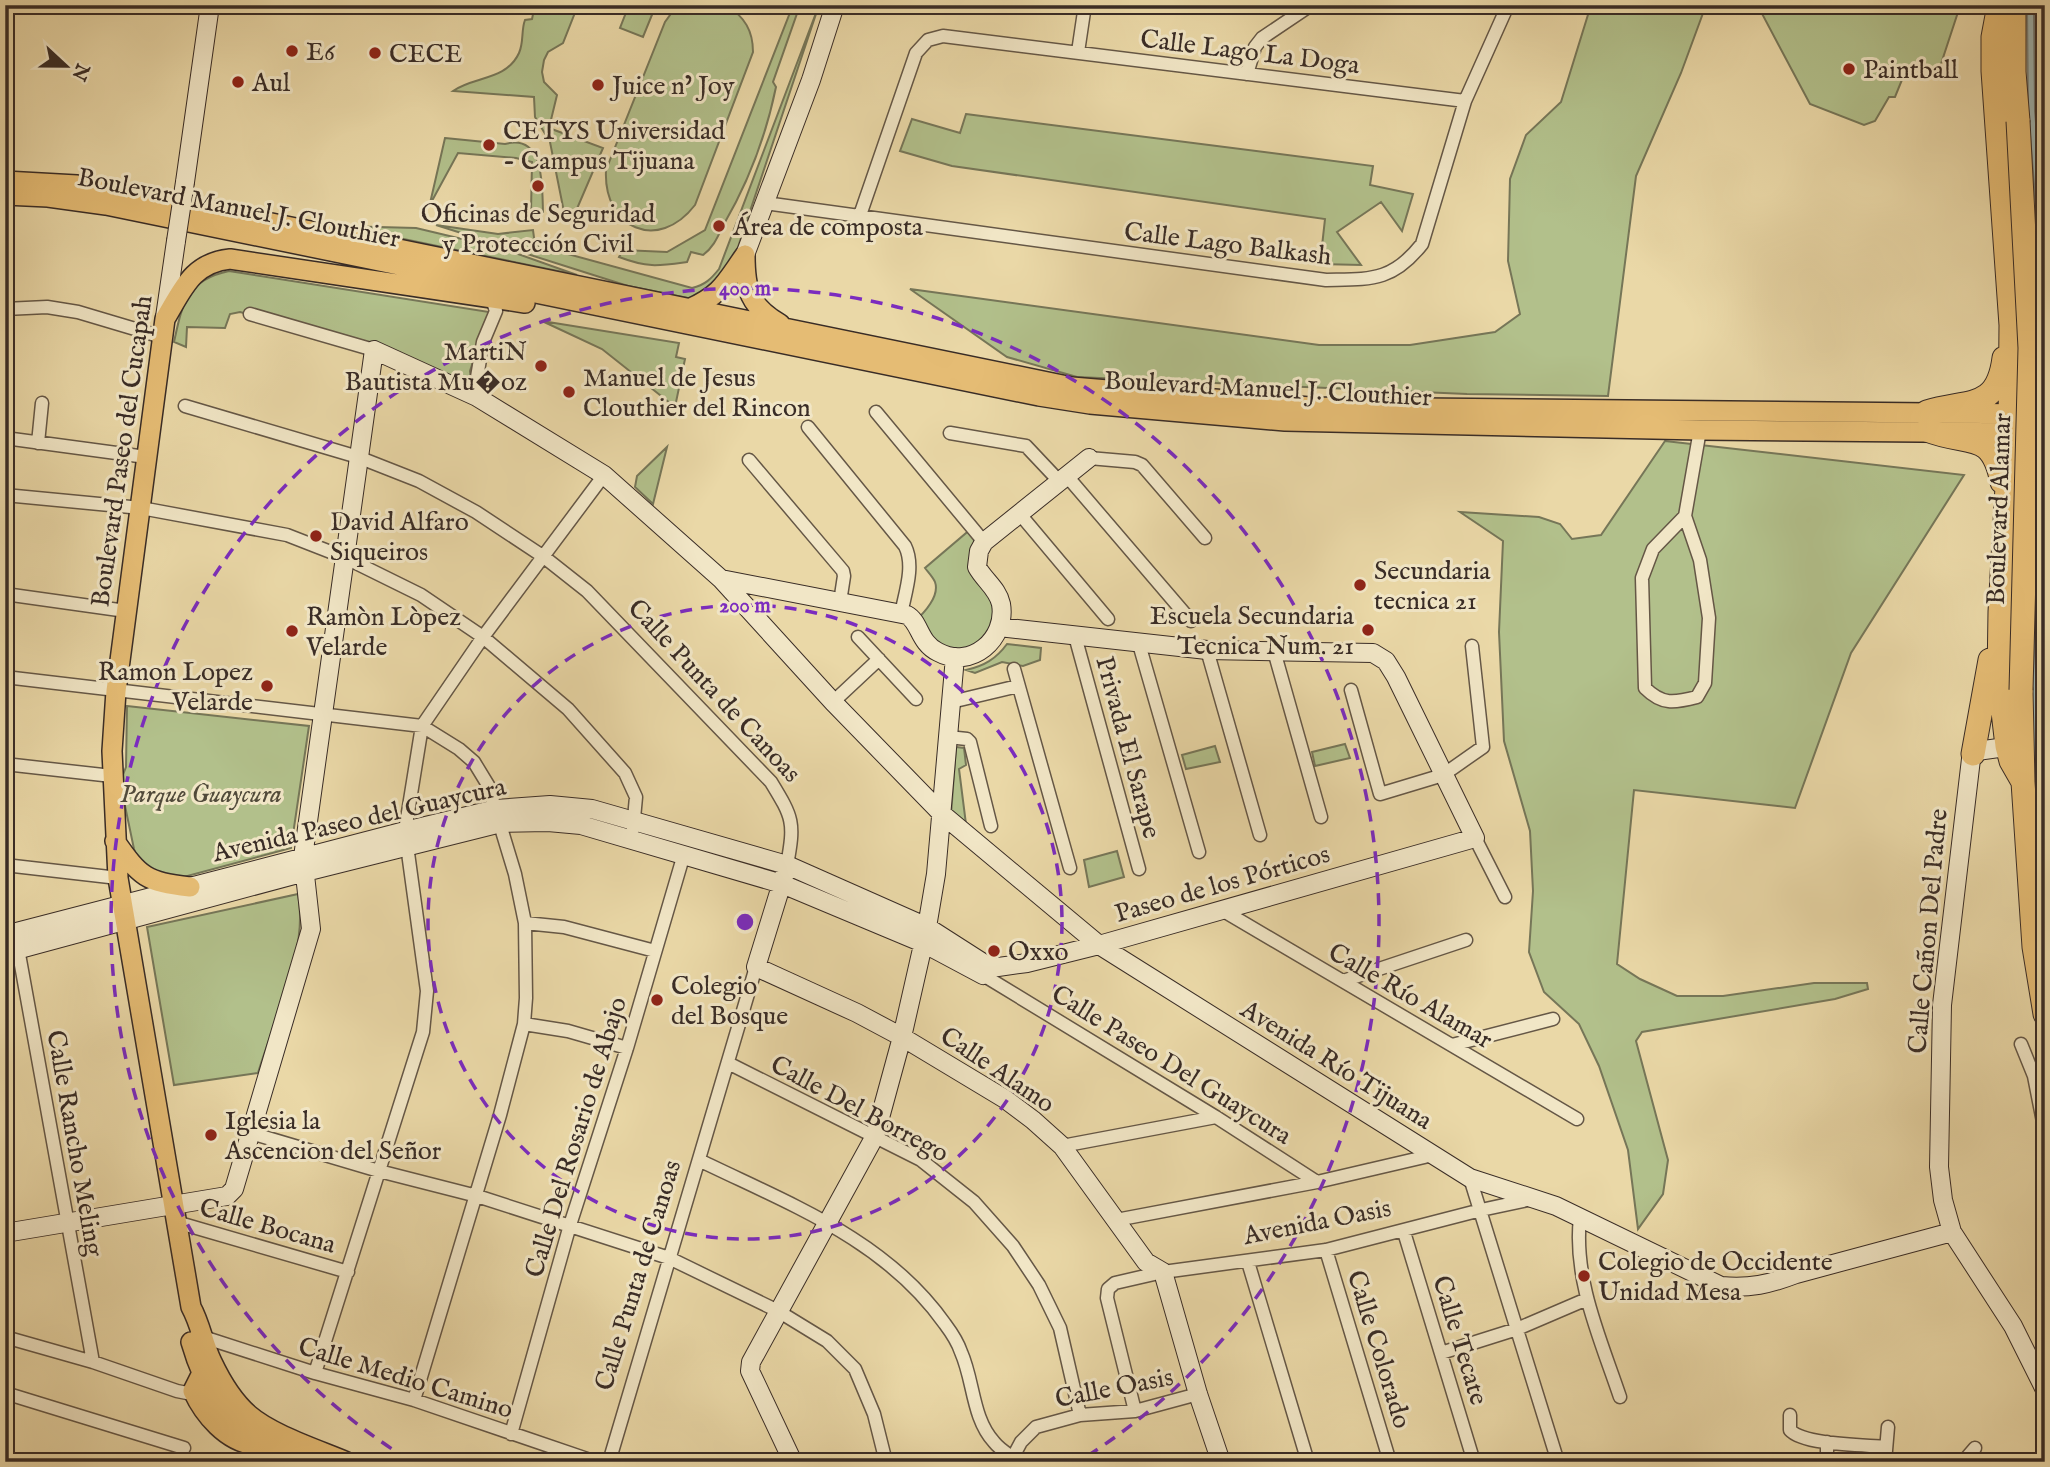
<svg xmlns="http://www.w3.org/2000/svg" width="2050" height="1467" viewBox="0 0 2050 1467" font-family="'IM FELL English',serif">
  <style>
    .green { fill: #b2c08b; stroke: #767658; stroke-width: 2 }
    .water { fill: #9eb6b4; stroke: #767f7b; stroke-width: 2 }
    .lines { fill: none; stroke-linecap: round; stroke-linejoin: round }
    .shore { stroke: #6c716d; stroke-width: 2 }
    .street-casing { stroke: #655746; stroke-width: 15 }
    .secondary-casing { stroke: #392c26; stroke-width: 20 }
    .primary-casing { stroke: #392c26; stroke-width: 22 }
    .highway-casing { stroke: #392c26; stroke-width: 25 }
    .street { stroke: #f1e6c6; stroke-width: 12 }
    .secondary { stroke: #f1e6c6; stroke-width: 18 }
    .primary { stroke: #e5bc74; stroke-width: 19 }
    .highway { stroke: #e5bc74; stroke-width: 23 }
    .secondary-bridge-casing { stroke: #392c26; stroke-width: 20; stroke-linecap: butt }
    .highway-bridge-casing { stroke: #392c26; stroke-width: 25; stroke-linecap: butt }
    .secondary-bridge { stroke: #f1e6c6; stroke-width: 18 }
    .highway-bridge { stroke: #e5bc74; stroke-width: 23 }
    .ring { fill: none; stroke: #7b2cbf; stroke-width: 3.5; stroke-dasharray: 12 9 }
    .poi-dot { fill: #8f2418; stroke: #f1e6c6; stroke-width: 2.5 }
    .labels { text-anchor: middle; stroke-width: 6; stroke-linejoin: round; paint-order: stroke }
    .poi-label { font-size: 26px; fill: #392c26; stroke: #f1e6c6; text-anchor: start }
    .street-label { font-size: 26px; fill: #392c26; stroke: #f1e6c6 }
    .park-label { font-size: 26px; font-style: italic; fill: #514a3a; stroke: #f1e6c6 }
    .centre { fill: #7b2cbf; stroke: #f1e6c6; stroke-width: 3.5 }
    .ring-label { font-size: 21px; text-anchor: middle; font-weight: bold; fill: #7b2cbf; stroke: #f1e6c6; stroke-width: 6; stroke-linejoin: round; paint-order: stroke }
  </style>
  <rect width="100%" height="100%" fill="#ead8a7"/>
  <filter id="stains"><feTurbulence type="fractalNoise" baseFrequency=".00286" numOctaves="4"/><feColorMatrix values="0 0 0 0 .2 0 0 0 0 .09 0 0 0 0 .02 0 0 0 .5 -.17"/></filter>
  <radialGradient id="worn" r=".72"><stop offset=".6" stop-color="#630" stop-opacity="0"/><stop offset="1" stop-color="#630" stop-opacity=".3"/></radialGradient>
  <!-- green -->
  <path class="green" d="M535 5H578L563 43 548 52 544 60 542 72 544 82 557 95 549 128 603 148 573 218 564 212 550 142 535 117 534 97 453 91C474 76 506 81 519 53 524 42 521 30 525 20L532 19Z
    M629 5H656L643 37 620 28Z
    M680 5H726C745 17 753 31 753 52L695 205C658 253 603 228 606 170L665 22 673 11Z
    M793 5H800L773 82 776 87C766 136 749 181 724 224 718 236 714 247 703 255L691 252 687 262C658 266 648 268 619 257L623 250 667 252 705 230Z
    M819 5 728 277 693 299 628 286 436 225 498 234 533 230 535 245 692 288C705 285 711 279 719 269Z
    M1591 5H1706L1681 73 1636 176 1608 396 1467 394 1077 377 1007 357 910 289 1319 345H1410L1495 332 1520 314 1508 261 1510 179 1526 135 1561 102Z
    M1760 5H1959L1960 6 1938 73 1908 65 1895 97H1889L1875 121 1864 125 1810 104 1759 8Z
    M966 114 1373 166 1370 185 1413 194 1402 231 1381 202 1337 232 1361 265 1320 264 1325 219 952 166 900 151 912 119 960 133Z
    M445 138 505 144C545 133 542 187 543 212H531L532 162 516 158 458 153 433 199H431Z
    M341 226 416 228 504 249 577 275Z
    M229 271 489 312 470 371 472 388 374 346 240 312 230 314 225 328 187 327 186 347 174 342C182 305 186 280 229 271Z
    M542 321 679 343 676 357 685 359 675 407 602 349Z
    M1665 441 1964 475 1851 653 1795 808 1634 790 1617 964 1640 979 1677 996H1723L1814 983H1867L1868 989 1835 999 1642 1032 1636 1041 1668 1160 1663 1194 1638 1229 1628 1150 1599 1066 1579 1024 1544 992 1529 952 1533 891 1530 831 1504 741 1499 632 1503 541 1460 512 1539 517 1560 524 1572 539 1601 535Z
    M667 447 653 504 635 487 637 476Z
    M972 528 997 594 992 641 955 657 915 621C924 613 940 596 935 582 933 577 928 572 925 568Z
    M1007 644 1041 648 1040 660 1023 666 1002 662 975 673 966 670C984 666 996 659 1007 644Z
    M127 706 309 726 291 848 180 878 162 877 138 860 134 849 120 782 126 767Z
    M1345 744 1350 758 1315 766 1312 752Z
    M1215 746 1220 762 1186 769 1182 755Z
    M956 747 964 748 966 765 959 769 967 832 951 815Z
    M1117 851 1124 877 1089 887 1084 860Z
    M298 894C309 950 274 1019 258 1073L174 1085 147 927Z"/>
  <!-- water -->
  <path class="water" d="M2027 5H2045V318L2028 111Z
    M2045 387V951L2031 725Z"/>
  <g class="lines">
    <!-- shore -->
    <path class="shore" d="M2034 5 2035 111 2045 232
      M2043 5 2045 124
      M2045 558 2038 725 2045 876"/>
    <defs>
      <path id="street" d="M1078 52 1085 5
        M1247 74 1255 47 1262 38 1311 5
        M765 203 1326 280C1370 279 1392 282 1422 244L1465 101 1508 5
        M859 218 916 53 928 40 943 36 1465 101
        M5 309 47 307 78 312 162 337
        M250 314 374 350
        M482 400 476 383 483 342 496 311 492 299
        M185 406 358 457 419 481 476 512 544 557 587 591 771 782C793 818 795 822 787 865
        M876 412 984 542
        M808 427 905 546C915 566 905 593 901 614
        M950 433 1026 446 1059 481
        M5 438 146 457
        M38 443 42 403
        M1089 458 1135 462 1142 465 1205 538
        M749 460 843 571 844 576 840 602
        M1066 475 1191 621
        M5 495 141 508 287 535 346 558 421 595 483 637 568 709 625 773 636 797 633 829
        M1019 513 1108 619
        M1685 516 1653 549 1642 578 1645 688C1662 705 1674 703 1697 697L1705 683 1709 618 1700 560 1685 516 1700 430
        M5 594 126 611
        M1075 636 1139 869
        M858 637 916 699
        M1139 644 1199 852
        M1207 650 1260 835
        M1274 651 1321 817
        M1014 669 1070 868
        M5 677 422 726 459 749 474 762 488 785 515 874 525 923 526 998 524 1024 500 1115 414 1400
        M1351 690 1380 794 1443 775 1483 747 1472 646
        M833 702 879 659
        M951 702 1018 686
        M948 737 967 739 970 742 991 826
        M5 764 112 776
        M1475 838 1505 897
        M5 865 118 878
        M1222 910 1577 1119
        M525 923 564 927 655 951
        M17 943 93 1362
        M983 975 1216 1117 1317 1182
        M1343 981 1466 940
        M524 1024 568 1031 627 1048
        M2021 1044 2034 1076 2045 1132
        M1452 1045 1553 1019
        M728 1063 921 1160 974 1202 1013 1246 1039 1285 1060 1328 1080 1415
        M251 1133 379 1171 477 1196 669 1258 778 1311 827 1341 855 1369 874 1414 886 1462
        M1062 1146 1216 1117
        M699 1160C789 1204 885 1239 945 1324 951 1332 958 1343 961 1352 974 1381 972 1418 994 1442 1000 1450 1011 1456 1019 1462
        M1470 1178 1558 1462
        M1580 1218C1573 1280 1601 1340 1620 1397
        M1116 1220 1317 1182 1433 1155
        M176 1222 348 1272
        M1404 1232 1474 1462
        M1326 1250 1390 1462
        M1248 1262 1308 1462
        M5 1337 93 1362 177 1391 187 1393 193 1391
        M203 1337 315 1373 414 1400 596 1462
        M1441 1353 1517 1329 1587 1299
        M315 1373 423 1032 427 991 405 831 422 726 483 637 604 475
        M5 1393 184 1448
        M1135 1411 1107 1298 1108 1289 1115 1283 1163 1272 1326 1250 1481 1210 1532 1199
        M1790 1415V1430C1803 1445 1865 1445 1886 1447
        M511 1434 570 1225 627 1048 684 854
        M1013 1457 1021 1442 1036 1427 1080 1415 1135 1411 1198 1394
        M609 1462 756 967
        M1827 1462V1442
        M1885 1462 1888 1427
        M1963 1462 1975 1448"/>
      <path id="secondary" d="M185 182 210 5
        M745 255 811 80 835 5
        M165 317 176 241
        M721 579 907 615C920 622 919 643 938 652 971 670 1007 639 1001 604 998 589 984 580 977 567L979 551 984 542 1089 458
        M2020 745 1977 751 1971 759 1942 1005 1939 1167 1943 1200 1952 1232 2013 1326 2045 1390
        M785 873 756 967 857 1013 902 1037 1005 1099 1033 1120 1062 1146 1146 1262 1163 1272 1198 1394 1221 1462
        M5 935 405 831 496 809 550 805 592 809 787 865 927 927 991 968
        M5 953 305 872 501 823 548 822 581 825 782 884 923 943 983 975 991 968 1027 963 1099 945 1475 838 1396 677 1386 661 1373 653 1207 650 999 627
        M5 1233 227 1196 234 1189 311 929 303 857 374 350 477 397 604 475 721 579 833 702 942 814 1099 945 1470 1178 1556 1206 1721 1286C1749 1289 1770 1284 1796 1274L1952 1232
        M793 1462 750 1371 751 1362 875 1136 902 1037 927 927 936 874 955 657"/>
      <path id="primary" d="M5 181 77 185 154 199 1072 387 1310 407 2045 414
        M5 195 48 197 106 205 1039 396 1090 404 1285 421 1700 430 2045 433
        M745 255C745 289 749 306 780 324
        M689 309C722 294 725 283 745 255
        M115 841C140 877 146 882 190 887
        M191 1342C203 1384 226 1425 267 1446 279 1452 294 1457 307 1462
        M201 1375 193 1391C204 1415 226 1441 254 1445
        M347 1462C319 1450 272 1435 249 1415 234 1402 221 1381 212 1362 203 1344 201 1325 191 1307L118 878 112 751 116 691 165 319C183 289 192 263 230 259L525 303"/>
      <path id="highway" d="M1999 5 1993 37V71L2011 325 2010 433 2000 612 1999 677 2007 746 2011 761 2023 782
        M2014 5V72L2018 121
        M1927 412C1967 399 1997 412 2004 358
        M1927 430C1969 447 1991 428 2002 482
        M2021 690 2023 782 2034 947 2045 1014
        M1973 754 1990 660"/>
    </defs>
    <!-- street casing -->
    <use href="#street" class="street-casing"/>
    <!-- secondary casing -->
    <use href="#secondary" class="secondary-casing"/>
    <!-- primary casing -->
    <use href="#primary" class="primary-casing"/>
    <!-- highway casing -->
    <use href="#highway" class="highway-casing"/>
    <!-- street -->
    <use href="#street" class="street"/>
    <!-- secondary -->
    <use href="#secondary" class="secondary"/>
    <!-- primary -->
    <use href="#primary" class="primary"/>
    <!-- highway -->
    <use href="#highway" class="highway"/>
    <defs>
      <path id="secondary-bridge" d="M176 241 185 182"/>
      <path id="highway-bridge" d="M2018 121 2030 348 2021 690"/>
    </defs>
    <!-- secondary-bridge casing -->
    <use href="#secondary-bridge" class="secondary-bridge-casing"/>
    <!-- highway-bridge casing -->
    <use href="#highway-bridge" class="highway-bridge-casing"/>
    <!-- secondary-bridge -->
    <use href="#secondary-bridge" class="secondary-bridge"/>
    <!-- highway-bridge -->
    <use href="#highway-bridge" class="highway-bridge"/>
  </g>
  <!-- distance rings -->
  <g class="ring">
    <circle cx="745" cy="922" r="317"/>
    <path d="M409 1460A634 634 0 1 1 1081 1460"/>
  </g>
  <!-- markers -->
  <g class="poi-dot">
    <circle cx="292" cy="51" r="7"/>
    <circle cx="375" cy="53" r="7"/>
    <circle cx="1849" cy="69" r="7"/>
    <circle cx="238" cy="82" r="7"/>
    <circle cx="598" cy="85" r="7"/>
    <circle cx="489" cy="145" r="7"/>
    <circle cx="538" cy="186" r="7"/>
    <circle cx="719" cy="226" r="7"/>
    <circle cx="541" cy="366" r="7"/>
    <circle cx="569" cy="392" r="7"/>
    <circle cx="316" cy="536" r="7"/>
    <circle cx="1360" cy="585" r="7"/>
    <circle cx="1368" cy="630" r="7"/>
    <circle cx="292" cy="631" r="7"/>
    <circle cx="267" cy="686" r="7"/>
    <circle cx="994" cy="951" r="7"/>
    <circle cx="657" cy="1000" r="7"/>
    <circle cx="211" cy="1135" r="7"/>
    <circle cx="1584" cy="1276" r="7"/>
  </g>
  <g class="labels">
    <!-- poi labels -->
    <g class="poi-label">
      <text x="306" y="60">E6</text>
      <text x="389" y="62">CECE</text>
      <text x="1863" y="78">Paintball</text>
      <text x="252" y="91">Aul</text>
      <text x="612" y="94">Juice n’ Joy</text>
      <text x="503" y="139">CETYS Universidad<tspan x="503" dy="30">- Campus Tijuana</tspan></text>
      <text x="538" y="222" text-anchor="middle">Oficinas de Seguridad<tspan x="538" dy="30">y Protección Civil</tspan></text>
      <text x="733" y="235">Área de composta</text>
      <text x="527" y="360" text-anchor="end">MartiN<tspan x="527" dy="30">Bautista Mu�oz</tspan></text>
      <text x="583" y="386">Manuel de Jesus<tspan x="583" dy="30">Clouthier del Rincon</tspan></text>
      <text x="330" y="530">David Alfaro<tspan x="330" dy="30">Siqueiros</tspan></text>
      <text x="1374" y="579">Secundaria<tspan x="1374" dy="30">tecnica 21</tspan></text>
      <text x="1354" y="624" text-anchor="end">Escuela Secundaria<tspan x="1354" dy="30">Tecnica Num. 21</tspan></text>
      <text x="306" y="625">Ramòn Lòpez<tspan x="306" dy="30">Velarde</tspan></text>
      <text x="253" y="680" text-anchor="end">Ramon Lopez<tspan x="253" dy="30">Velarde</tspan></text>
      <text x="1008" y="960">Oxxo</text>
      <text x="671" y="994">Colegio<tspan x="671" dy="30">del Bosque</tspan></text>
      <text x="225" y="1129">Iglesia la<tspan x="225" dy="30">Ascencion del Señor</tspan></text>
      <text x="1598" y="1270">Colegio de Occidente<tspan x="1598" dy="30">Unidad Mesa</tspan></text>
    </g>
    <!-- street labels -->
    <g class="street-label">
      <text transform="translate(1250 51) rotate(7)" y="9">Calle Lago La Doga</text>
      <text transform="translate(239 207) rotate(11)" y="9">Boulevard Manuel J. Clouthier</text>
      <text transform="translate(1228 243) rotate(7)" y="9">Calle Lago Balkash</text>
      <text transform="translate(1268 388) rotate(3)" y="9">Boulevard Manuel J. Clouthier</text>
      <text transform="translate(121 451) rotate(-82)" y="9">Boulevard Paseo del Cucapah</text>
      <text transform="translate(1998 509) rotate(-88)" y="9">Boulevard Alamar</text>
      <text transform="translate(715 690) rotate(47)" y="9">Calle Punta de Canoas</text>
      <text transform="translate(1129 747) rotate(75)" y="9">Privada El Sarape</text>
      <text transform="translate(359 819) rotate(-13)" y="9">Avenida Paseo del Guaycura</text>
      <text transform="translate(1222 883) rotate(-16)" y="9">Paseo de los Pórticos</text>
      <text transform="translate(1927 931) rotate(-85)" y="9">Calle Cañon Del Padre</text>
      <text transform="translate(1411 995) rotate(30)" y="9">Calle Río Alamar</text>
      <text transform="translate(1172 1064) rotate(32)" y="9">Calle Paseo Del Guaycura</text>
      <text transform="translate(1337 1064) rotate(32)" y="9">Avenida Río Tijuana</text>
      <text transform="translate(998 1069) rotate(34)" y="9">Calle Alamo</text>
      <text transform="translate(860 1108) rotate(28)" y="9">Calle Del Borrego</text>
      <text transform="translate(575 1137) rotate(-73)" y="9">Calle Del Rosario de Abajo</text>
      <text transform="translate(76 1143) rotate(80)" y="9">Calle Rancho Meling</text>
      <text transform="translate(1317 1221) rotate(-11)" y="9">Avenida Oasis</text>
      <text transform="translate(268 1225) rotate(16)" y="9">Calle Bocana</text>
      <text transform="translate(637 1275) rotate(-73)" y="9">Calle Punta de Canoas</text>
      <text transform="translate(1461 1340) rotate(73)" y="9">Calle Tecate</text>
      <text transform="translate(1380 1349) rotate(73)" y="9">Calle Colorado</text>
      <text transform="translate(406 1377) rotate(17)" y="9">Calle Medio Camino</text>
      <text transform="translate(1114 1387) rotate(-11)" y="9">Calle Oasis</text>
    </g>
    <!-- park labels -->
    <g class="park-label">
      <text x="201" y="802">Parque Guaycura</text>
    </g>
  </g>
  <circle cx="745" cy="922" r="10" class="centre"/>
  <g class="ring-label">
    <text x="745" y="295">400 m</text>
    <text x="745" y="612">200 m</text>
  </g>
  <!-- margin -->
  <rect width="2050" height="1467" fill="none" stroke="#ead8a7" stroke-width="28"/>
  <rect x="7" y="7" width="2036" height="1453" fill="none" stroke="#392c26" stroke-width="3.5"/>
  <rect x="14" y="14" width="2022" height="1439" fill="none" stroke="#392c26" stroke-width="2"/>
  <!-- north arrow -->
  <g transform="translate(66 66) rotate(112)" stroke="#f1e6c6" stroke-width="5" paint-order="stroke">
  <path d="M0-5L12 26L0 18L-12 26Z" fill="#392c26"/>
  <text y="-10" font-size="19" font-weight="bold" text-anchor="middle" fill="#392c26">N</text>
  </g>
  <rect width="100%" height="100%" filter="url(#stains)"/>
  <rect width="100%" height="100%" fill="url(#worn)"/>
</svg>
